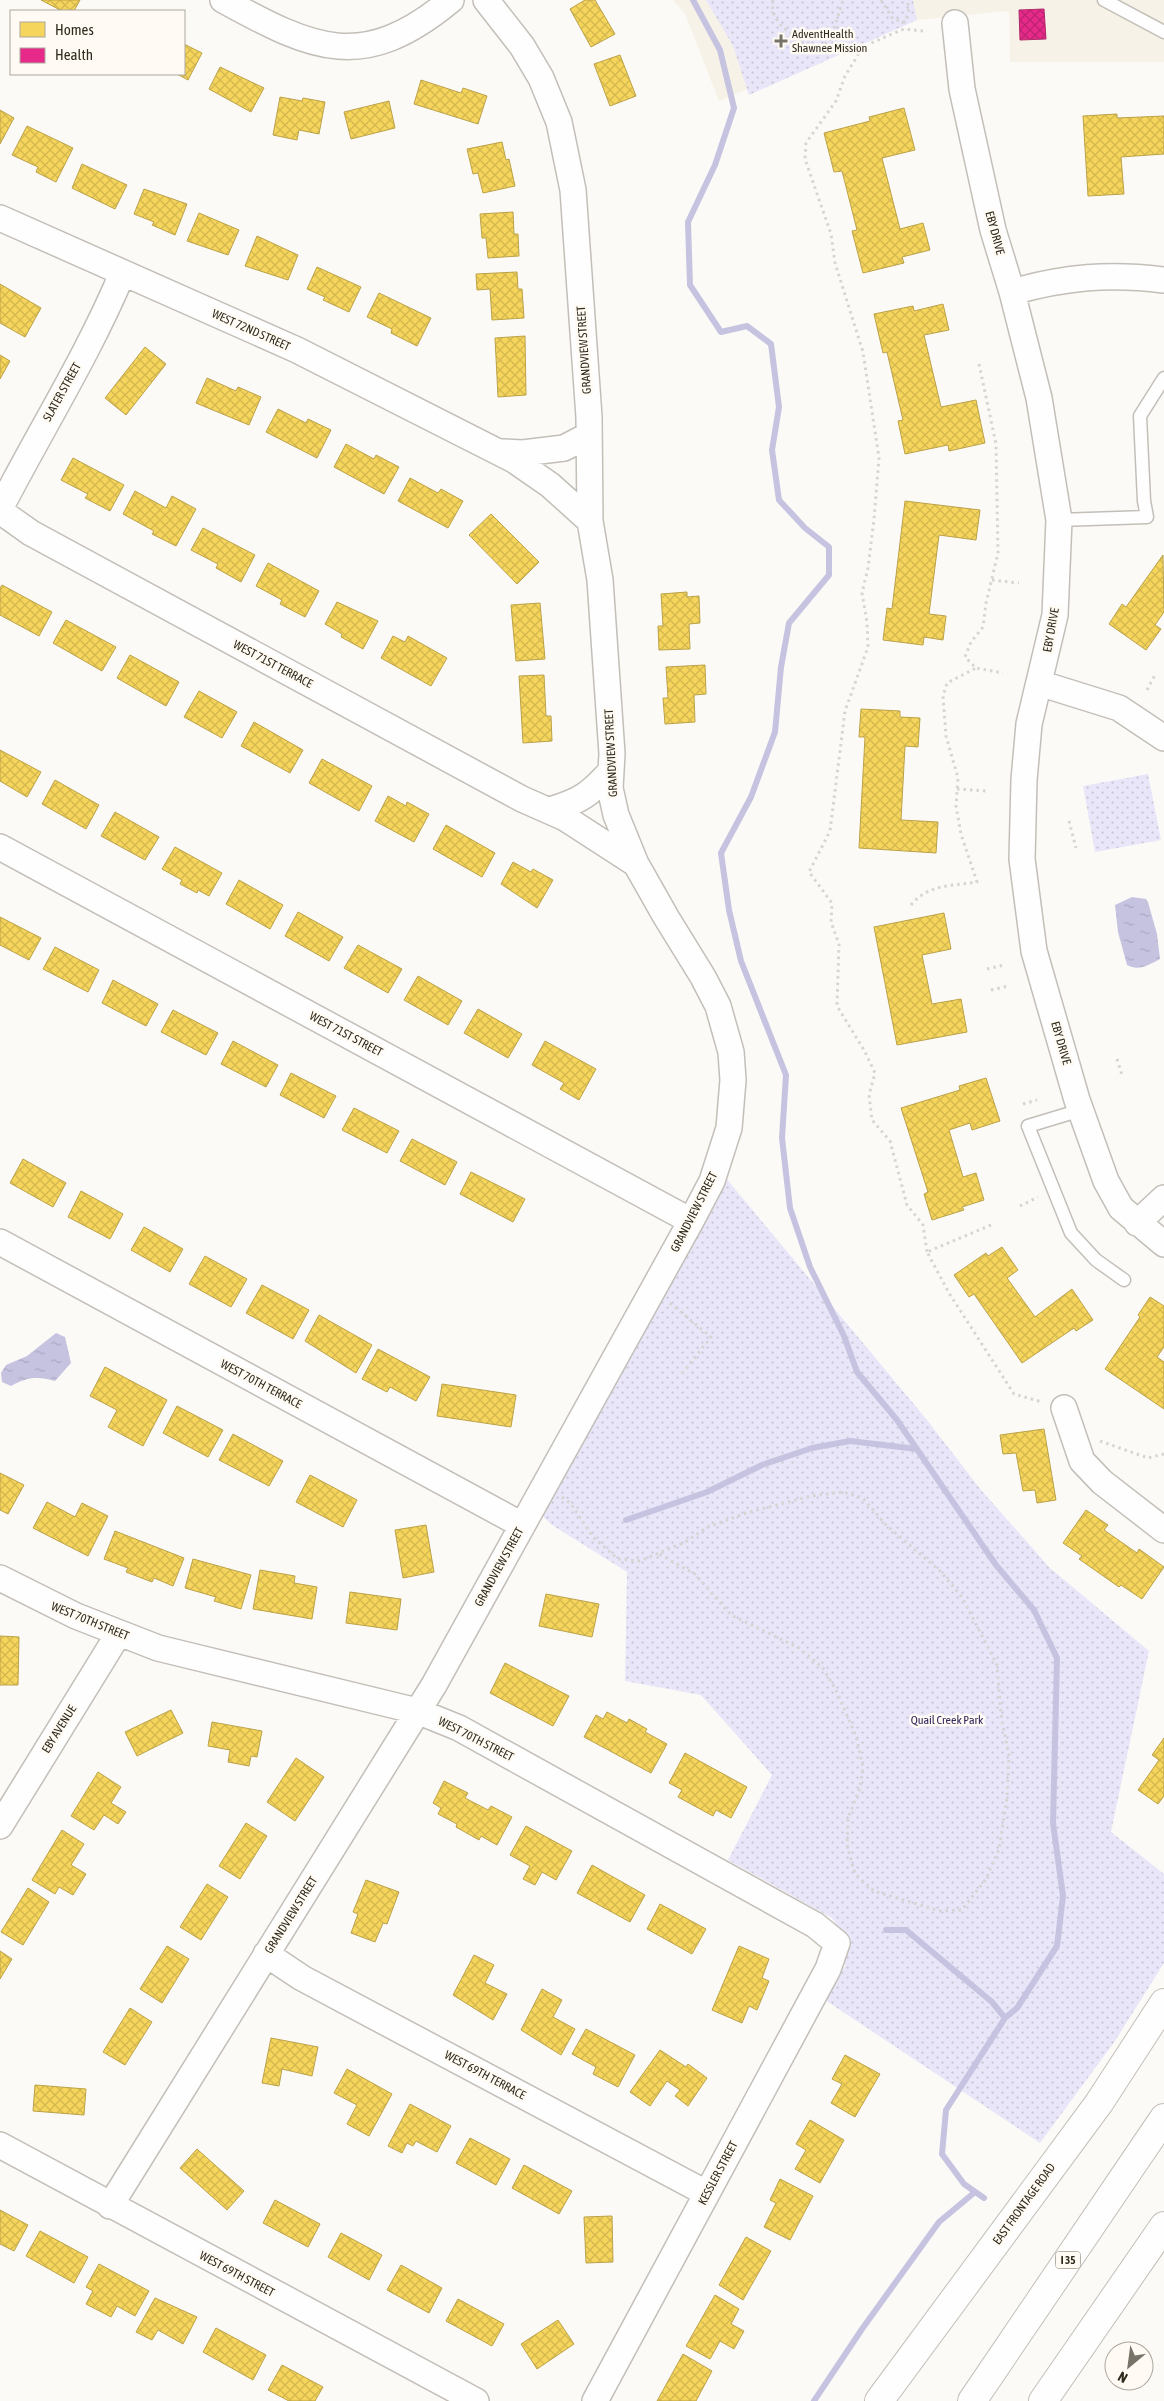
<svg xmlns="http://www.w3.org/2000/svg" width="1164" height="2401" viewBox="0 0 1164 2401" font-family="'Asap Condensed',sans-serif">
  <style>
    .built { fill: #f7f2e7 }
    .park { fill: url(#park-dots) }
    .water { fill: url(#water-ripples) }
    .homes { fill: url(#homes-cross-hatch); stroke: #bba249 }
    .health { fill: url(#health-cross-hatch); stroke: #b02969 }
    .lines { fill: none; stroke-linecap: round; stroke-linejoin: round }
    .stream { stroke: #c6c3e1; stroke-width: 6 }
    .lane-casing { stroke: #c3bfb8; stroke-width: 15 }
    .street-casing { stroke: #c3bfb8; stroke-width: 28 }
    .secondary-casing { stroke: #c3bfb8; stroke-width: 30 }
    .highway-casing { stroke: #c3bfb8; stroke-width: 30 }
    .path { stroke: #d7d5d4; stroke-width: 3; stroke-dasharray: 2.5 4; stroke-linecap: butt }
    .lane { stroke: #fffefe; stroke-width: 12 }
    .street { stroke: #fffefe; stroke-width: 25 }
    .secondary { stroke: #fffefe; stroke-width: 28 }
    .highway { stroke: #fffefe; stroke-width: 28 }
    .poi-dot { fill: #777369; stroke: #fffbf4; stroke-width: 2 }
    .labels { text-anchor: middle; stroke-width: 5; stroke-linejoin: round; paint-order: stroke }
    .shield { fill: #fffbf4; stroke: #6e695d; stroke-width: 1 }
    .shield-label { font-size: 11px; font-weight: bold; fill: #302a1c }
    .poi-label { font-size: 12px; fill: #302a1c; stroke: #fffbf4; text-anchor: start }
    .street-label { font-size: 12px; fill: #302a1c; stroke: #fffbf4 }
    .park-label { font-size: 12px; fill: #2f255b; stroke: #fffbf4 }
  </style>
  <defs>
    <pattern id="park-dots" width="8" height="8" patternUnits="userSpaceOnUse" patternTransform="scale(1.25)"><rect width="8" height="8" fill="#e8e6f8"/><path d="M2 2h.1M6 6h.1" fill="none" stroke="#c7c5d4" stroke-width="1.8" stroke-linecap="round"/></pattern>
    <pattern id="water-ripples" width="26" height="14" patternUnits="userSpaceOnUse" patternTransform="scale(1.25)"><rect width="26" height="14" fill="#c6c3e1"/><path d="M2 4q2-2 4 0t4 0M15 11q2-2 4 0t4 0" fill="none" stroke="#aaa8c0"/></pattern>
    <pattern id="homes-cross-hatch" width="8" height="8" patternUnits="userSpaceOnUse" patternTransform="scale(1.25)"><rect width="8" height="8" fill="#f6d55c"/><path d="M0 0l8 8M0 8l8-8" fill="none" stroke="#d3b74f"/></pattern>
    <pattern id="health-cross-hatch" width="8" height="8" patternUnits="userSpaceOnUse" patternTransform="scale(1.25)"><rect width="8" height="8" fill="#e7298a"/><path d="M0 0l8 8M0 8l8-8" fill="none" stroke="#bc2370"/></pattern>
  </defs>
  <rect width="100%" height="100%" fill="#fcfaf7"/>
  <!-- built -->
  <path class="built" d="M673 0H1164V62H1010L1009 11 917 20 719 101 685 14Z"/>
  <!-- park -->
  <path class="park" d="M706 0H913L917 20 749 95 733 46Z
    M1148 774 1161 840 1095 852 1083 786Z
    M725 1177 927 1420 981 1490 1050 1568 1149 1651 1111 1832 1164 1874V1963L1115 2041 1040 2143 825 2000 845 1966 844 1937 832 1918 728 1860 772 1775 701 1695 625 1681 627 1572 552 1525 541 1515Z"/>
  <!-- water -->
  <path class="water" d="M1132 897 1146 899 1148 902 1157 934 1160 959C1150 964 1139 972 1127 965L1118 932 1115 905Z
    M56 1333 65 1337 71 1363 55 1381C37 1376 27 1377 11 1386L2 1382 1 1373 6 1365 27 1356Z"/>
  <!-- homes -->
  <path class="homes" d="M41 0H80L74 11H62Z
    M585 0H595L615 34 591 47 570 9Z
    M184 44 202 53 188 80 177 74H184Z
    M620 55 636 96 610 106 594 64Z
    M220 67 264 88 251 112 209 89Z
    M421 80 461 93 463 88 487 96 478 124 414 104Z
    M280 97 302 101 303 98 325 102 319 134 299 130 297 140 273 135Z
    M389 101 395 128 351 139 344 112Z
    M904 108 915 150 882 158 900 229 923 223 930 250 902 257 904 263 863 273 852 231 857 230 842 171 834 172 824 133 870 121 869 117Z
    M0 110 14 118 0 144Z
    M1117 114V118L1164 116V154L1121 157 1124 194 1088 196 1083 116Z
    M27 126 73 148 56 182 36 172 38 167 12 155Z
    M502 142 506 160 509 159 515 186 483 193 478 173 473 174 467 149Z
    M82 164 127 185 115 209 72 188Z
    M144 189 187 204 175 235 152 225 154 222 134 214Z
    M513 212 514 234H518L519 256 488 258 486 238H482L480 214Z
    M199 213 239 230 228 255 187 241Z
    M257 236 298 255 288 280 245 266Z
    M317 267 361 287 349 312 323 300 325 297 307 289Z
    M517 272 518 289H522L524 318 492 320 490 289 477 290 476 274Z
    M0 284 41 308 25 337 0 323Z
    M379 293 431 318 417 346 391 333 392 329 367 317Z
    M943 304 949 330 924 335 941 407 976 400 985 443 949 451 948 445 905 454 898 421 903 420 887 352 883 353 874 314 913 306 914 311Z
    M525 336 526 395 498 397 495 338Z
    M145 347 166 364 126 415 105 398Z
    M0 355 10 361 0 379Z
    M207 378 236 391 238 387 261 397 249 425 196 403Z
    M278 409 306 423 308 419 331 430 317 458 266 432Z
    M346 444 374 459 376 455 399 467 384 494 334 467Z
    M73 458 124 485 110 511 85 498 88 494 61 480Z
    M410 478 438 493 441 489 463 501 448 528 398 501Z
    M135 491 166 508 172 496 196 509 176 546 152 534 154 531 123 514Z
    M905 501 980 510 976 540 939 535 929 614 946 616 943 640 924 637 923 645 883 640 887 608 892 609Z
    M491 514 539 562 517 584 469 535Z
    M203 528 255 555 241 582 216 568 218 564 191 550Z
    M1163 555 1164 612 1155 625 1161 629 1146 650 1109 624 1122 604 1126 607Z
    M268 563 319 591 305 617 280 604 282 600 256 586Z
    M2 585 52 612 39 636 0 615V588Z
    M687 592V597L699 596 700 623 689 624 690 649 659 650 658 626H663L661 594Z
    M337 602 378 621 363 649 341 637 342 634 325 624Z
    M540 603 545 659 516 661 511 605Z
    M66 620 116 647 102 671 53 643Z
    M393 636 405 642 408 636 447 658 431 686 381 658Z
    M130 655 179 682 166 706 117 678Z
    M705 665 706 694 694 695 695 722 665 724 663 698H668L666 667Z
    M544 675 546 716H551L552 741 523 743 519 676Z
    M199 691 237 712 222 738 184 717Z
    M861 709 900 711V717L920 718 918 747 905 746 901 820 938 822 936 853 859 848 865 737H859Z
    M254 722 303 750 290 773 241 746Z
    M0 750 41 772 27 797 0 781Z
    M322 759 372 786 359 811 309 783Z
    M55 780 99 805 86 829 42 804Z
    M388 796 406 806 407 802 429 814 414 842 375 821Z
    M115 812 159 837 145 860 101 836Z
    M446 825 495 853 482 877 433 849Z
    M175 847 222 873 209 896 198 890 197 893 180 884 182 880 162 869Z
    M513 862 531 872 533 869 553 880 537 908 501 884Z
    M239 880 283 905 270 929 226 904Z
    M298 912 343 937 329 961 285 936Z
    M944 913 951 949 922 955 932 1004 961 999 967 1032 897 1045 874 927Z
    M0 917 41 938 29 960 0 945Z
    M358 945 402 969 388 993 344 968Z
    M55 947 99 970 88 992 43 969Z
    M418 976 462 1001 448 1025 404 1000Z
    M113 980 158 1004 146 1026 102 1003Z
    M478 1009 522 1034 508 1058 464 1033Z
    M173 1010 218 1033 206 1055 161 1032Z
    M233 1041 278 1065 266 1087 221 1064Z
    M545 1041 596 1069 579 1100 560 1089 564 1083 532 1065Z
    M291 1073 336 1096 324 1118 280 1095Z
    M986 1078 1000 1121 972 1130 970 1123 949 1130 963 1177 976 1173 984 1200 962 1207 964 1210 932 1220 924 1194 928 1192 901 1108 960 1090 959 1086Z
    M354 1108 399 1131 387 1153 342 1130Z
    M412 1139 457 1162 445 1185 400 1161Z
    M23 1159 66 1183 53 1207 10 1183Z
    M471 1172 525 1199 513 1222 460 1194Z
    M81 1191 123 1214 110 1239 68 1217Z
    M144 1227 183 1249 170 1272 131 1250Z
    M1002 1247 1018 1270 1007 1278 1035 1317 1072 1289 1093 1320 1076 1331 1074 1328 1022 1363 974 1294 969 1297 954 1275 986 1253 988 1256Z
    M205 1256 247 1279 231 1307 189 1284Z
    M262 1285 309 1310 293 1339 246 1313Z
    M1150 1297 1164 1306V1347L1157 1357 1164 1362V1409L1105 1369 1140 1317 1138 1315Z
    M319 1315 372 1345 356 1373 305 1341Z
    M378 1349 430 1377 416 1401 390 1387 387 1392 362 1379Z
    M105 1367 167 1400 143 1446 108 1427 117 1410 90 1396Z
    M442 1384 516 1395 511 1427 437 1416Z
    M177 1406 223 1430 208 1457 163 1433Z
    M1044 1429 1056 1500 1037 1503 1035 1490 1023 1491 1016 1453 1003 1454 1000 1435Z
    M233 1434 283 1461 269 1486 219 1460Z
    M0 1473 24 1485 8 1514 0 1510Z
    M310 1475 357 1500 343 1527 296 1502Z
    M47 1502 75 1517 82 1503 108 1516 88 1556 33 1528Z
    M1086 1510 1108 1525 1104 1530 1137 1553 1139 1549 1164 1567 1142 1599 1121 1585 1119 1587 1079 1559 1082 1556 1063 1543Z
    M426 1525 434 1572 403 1578 395 1530Z
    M115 1531 184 1558 173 1586 154 1578 152 1582 126 1572 128 1568 104 1559Z
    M193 1559 251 1575 241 1609 214 1601 216 1597 185 1588Z
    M260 1570 295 1576 294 1583 317 1587 312 1619 253 1609Z
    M350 1592 401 1599 397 1630 346 1623Z
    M546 1594 599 1604 592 1637 539 1626Z
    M0 1636 19 1637 18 1685H0Z
    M505 1663 569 1696 553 1726 490 1693Z
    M171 1710 183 1733 137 1756 125 1732Z
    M607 1712 627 1723 629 1719 647 1729 645 1732 667 1744 651 1773 584 1737 596 1715 603 1719Z
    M212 1722 262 1731 257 1757 251 1756 249 1766 228 1762 230 1750 208 1746Z
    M1164 1738V1796L1158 1804 1138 1790 1159 1760 1152 1755Z
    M685 1753 747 1787 731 1818 716 1810 713 1816 678 1797 682 1790 669 1783Z
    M296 1758 324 1777 295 1821 267 1802Z
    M98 1772 121 1787 111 1803 126 1812 118 1824 104 1815 94 1830 71 1816Z
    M444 1781 468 1793 465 1798 488 1810 491 1806 512 1817 497 1845 481 1836 479 1840 456 1827 457 1824 438 1814 441 1808 433 1803Z
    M246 1823 267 1836 240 1879 219 1866Z
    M526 1826 572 1851 556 1880 542 1872 535 1885 523 1879 530 1866 510 1855Z
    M62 1830 84 1844 71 1865 86 1874 73 1895 59 1887 55 1894 32 1880Z
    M592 1865 645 1895 630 1922 577 1893Z
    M366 1880 399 1892 387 1924 383 1923 375 1942 351 1933 358 1914 353 1912Z
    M207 1884 228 1897 201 1940 180 1927Z
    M28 1888 49 1902 23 1945 1 1932Z
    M660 1904 706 1929 692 1954 647 1929Z
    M167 1946 189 1959 162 2003 140 1989Z
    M739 1946 769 1959 762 1978 769 1981 757 2010 749 2006 742 2023 712 2010Z
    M0 1951 12 1959 0 1979Z
    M474 1955 494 1965 485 1983 507 1994 493 2020 453 1995Z
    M542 1989 562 2000 553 2017 575 2029 561 2055 521 2030Z
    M130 2008 152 2022 125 2065 103 2052Z
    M586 2029 635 2055 618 2087 593 2074 596 2067 572 2054Z
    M271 2038 318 2047 312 2076 282 2069 279 2086 262 2083Z
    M660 2050 686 2067 688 2064 707 2078 688 2106 675 2096 680 2090 667 2081 650 2106 630 2092Z
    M845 2055 880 2074 855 2117 831 2103 842 2084 832 2079Z
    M347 2069 392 2094 369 2136 347 2124 357 2105 334 2093Z
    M35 2085 86 2089 84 2115 33 2111Z
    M410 2104 451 2126 437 2152 416 2141 413 2146 407 2143 402 2153 388 2146Z
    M810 2120 844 2140 820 2183 795 2169 806 2150 796 2144Z
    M470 2138 510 2159 496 2185 456 2163Z
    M197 2149 244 2191 227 2210 180 2168Z
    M524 2165 572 2191 559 2214 512 2188Z
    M780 2179 813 2196 790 2240 764 2227 776 2203 770 2200Z
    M275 2200 320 2224 308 2247 263 2223Z
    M0 2210 28 2225 14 2251 0 2244Z
    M612 2216 613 2262 586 2263 584 2217Z
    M40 2231 88 2257 74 2283 26 2256Z
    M341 2233 382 2255 369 2280 328 2257Z
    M746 2237 771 2251 743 2300 719 2285Z
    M99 2264 149 2291 135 2316 117 2306 111 2317 86 2304 93 2291 86 2287Z
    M401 2265 442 2288 429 2313 387 2290Z
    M715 2295 739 2309 731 2324 744 2331 734 2349 720 2341 710 2359 686 2346Z
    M155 2298 197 2317 183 2344 158 2330 152 2340 136 2332Z
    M458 2299 504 2324 492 2346 446 2321Z
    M558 2320 574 2344 537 2369 521 2344Z
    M216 2328 266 2355 253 2380 203 2352Z
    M683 2354 712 2371 696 2401H657Z
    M282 2365 323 2387 315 2401H289L268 2390Z"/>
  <!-- health -->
  <path class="health" d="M1044 9 1046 39 1020 40 1019 10Z"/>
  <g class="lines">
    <!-- stream -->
    <path class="stream" d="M693 0 720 50 734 108 715 165 688 222 690 285 721 332 747 326 771 344 779 407 772 450 779 500 805 528 829 547V575L789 623 781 667 775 732 751 797 721 853 729 910 741 961 786 1075 782 1138 790 1208 810 1267 844 1336 857 1372 897 1420 996 1565 1034 1610 1057 1658 1053 1823 1063 1896 1057 1946 1017 2008 1005 2018 946 2110 942 2154 964 2184 984 2198
      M626 1520 707 1492 762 1465 812 1448 850 1441 917 1449
      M886 1930H906L992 2002 1005 2018
      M814 2401 862 2329 939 2222 975 2192"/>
    <defs>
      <path id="lane" d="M1104 0 1164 32
        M1059 520 1147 517 1144 501 1140 416 1164 378
        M1081 1110 1028 1126 1071 1233 1096 1260 1124 1280"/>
      <path id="street" d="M223 0C314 50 363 73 451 0
        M955 23 962 89 993 230 1012 292 1039 398 1059 520 1055 615 1029 724 1024 780 1022 859 1034 951 1077 1100 1106 1181 1121 1208 1164 1244
        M0 218 297 350 514 460 550 485 590 521
        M1012 292C1065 277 1109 273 1164 280
        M502 452 523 453 564 448 589 435
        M0 509C40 431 88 355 122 274
        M0 511 31 533 522 799 565 818 636 864
        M1039 683 1119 708 1164 738
        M550 810C581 801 590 794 611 771
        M0 847 691 1221
        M1137 1223 1164 1198
        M0 1242 522 1525
        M1064 1408 1082 1461 1102 1482 1164 1530
        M0 1578 76 1616 158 1648 417 1711 459 1728 815 1925 837 1943 828 1969 595 2401
        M0 1826 119 1633
        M266 1954 302 1978 706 2193
        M0 2145 476 2401
        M110 2206 434 1685 691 1221 712 1181 729 1128 733 1080 731 1052 718 1006 703 977 666 917 636 864 616 815 610 788 612 754 600 580 590 521 589 417 573 190 559 122 541 78 522 46 486 0"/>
      <path id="secondary" d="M879 2401 1099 2103 1164 2003"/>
      <path id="highway" d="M972 2401 1164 2118
        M1043 2401 1164 2226"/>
    </defs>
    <!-- lane casing -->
    <use href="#lane" class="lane-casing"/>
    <!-- street casing -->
    <use href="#street" class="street-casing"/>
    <!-- secondary casing -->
    <use href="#secondary" class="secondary-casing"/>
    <!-- highway casing -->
    <use href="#highway" class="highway-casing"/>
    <!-- path -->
    <path class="path" d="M773 0C768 25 798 39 817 47L830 41 843 0
      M881 0 893 19 905 22 909 9 907 0
      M923 31 904 29 871 43 861 50 845 76 836 101 806 143 805 159 831 234 835 263 863 352 879 458 874 519 868 568 862 593 867 622 868 647 845 711 830 831 809 872 832 903 831 922 839 944 837 1006 864 1050 875 1073 869 1095 872 1120 890 1141 907 1205 923 1225 927 1252
      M979 364 996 444 998 553 986 603 983 627 971 642 965 657 976 668 1003 673
      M992 580 1019 583
      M1147 690 1155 675
      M957 789 986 791
      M1069 821 1076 848
      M911 905C928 884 952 886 977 882L961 834 956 806 958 778 946 736 943 696 947 683 976 668
      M987 969 1004 965
      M991 990 1008 986
      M1117 1059 1122 1075
      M1023 1104 1037 1100
      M1020 1206 1038 1197
      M991 1225 927 1252 949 1293 1014 1394 1042 1402
      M670 1303 711 1337 681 1375
      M1100 1441 1148 1458 1164 1454
      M562 1497 571 1504 593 1537 618 1559 640 1561 685 1542 708 1527 746 1513 811 1496 843 1492 863 1498 885 1524 940 1571 962 1597 997 1665 1001 1715 1009 1756 1007 1798 999 1849 986 1879 962 1910 940 1911 874 1891 855 1874 847 1845 848 1818 860 1788 863 1767 856 1736 836 1690 823 1668 799 1648 731 1615 695 1574 657 1553"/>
    <!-- lane -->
    <use href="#lane" class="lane"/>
    <!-- street -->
    <use href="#street" class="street"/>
    <!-- secondary -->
    <use href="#secondary" class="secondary"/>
    <!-- highway -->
    <use href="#highway" class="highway"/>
  </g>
  <!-- markers -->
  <path class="poi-dot" d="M778.5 33.5h5v5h5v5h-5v5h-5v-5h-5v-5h5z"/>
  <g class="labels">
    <!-- shield labels -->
    <rect class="shield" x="1055.5" y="2251.5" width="25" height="17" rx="4"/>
    <g class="shield-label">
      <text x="1068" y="2264">I 35</text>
    </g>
    <!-- poi labels -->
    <g class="poi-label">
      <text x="792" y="38">AdventHealth<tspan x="792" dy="14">Shawnee Mission</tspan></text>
    </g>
    <!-- street labels -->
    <g class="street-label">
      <text transform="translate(995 233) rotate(75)" y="4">EBY DRIVE</text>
      <text transform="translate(251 330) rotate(24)" y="4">WEST 72ND STREET</text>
      <text transform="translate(584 350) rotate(-94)" y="4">GRANDVIEW STREET</text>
      <text transform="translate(62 392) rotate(-61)" y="4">SLATER STREET</text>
      <text transform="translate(1051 630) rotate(-80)" y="4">EBY DRIVE</text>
      <text transform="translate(273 664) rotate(28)" y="4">WEST 71ST TERRACE</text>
      <text transform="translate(611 753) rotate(-93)" y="4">GRANDVIEW STREET</text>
      <text transform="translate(346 1034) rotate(28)" y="4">WEST 71ST STREET</text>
      <text transform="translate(1061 1043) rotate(74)" y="4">EBY DRIVE</text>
      <text transform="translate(694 1212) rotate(-63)" y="4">GRANDVIEW STREET</text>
      <text transform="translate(261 1384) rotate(28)" y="4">WEST 70TH TERRACE</text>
      <text transform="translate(499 1567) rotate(-61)" y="4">GRANDVIEW STREET</text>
      <text transform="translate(90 1621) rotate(22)" y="4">WEST 70TH STREET</text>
      <text transform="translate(59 1729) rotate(-58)" y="4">EBY AVENUE</text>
      <text transform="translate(476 1739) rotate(27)" y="4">WEST 70TH STREET</text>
      <text transform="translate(291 1915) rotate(-58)" y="4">GRANDVIEW STREET</text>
      <text transform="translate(485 2075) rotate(28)" y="4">WEST 69TH TERRACE</text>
      <text transform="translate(718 2173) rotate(-62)" y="4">KESSLER STREET</text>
      <text transform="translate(1024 2204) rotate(-54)" y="4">EAST FRONTAGE ROAD</text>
      <text transform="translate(237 2274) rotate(28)" y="4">WEST 69TH STREET</text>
    </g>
    <!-- park labels -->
    <g class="park-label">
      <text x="947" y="1724">Quail Creek Park</text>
    </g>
  </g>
  <!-- legend -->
  <rect x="10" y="10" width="175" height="65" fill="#fffbf4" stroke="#aca79e"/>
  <rect x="20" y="22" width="25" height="15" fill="#f6d55c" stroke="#aca79e"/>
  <text x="55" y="35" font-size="15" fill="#302a1c">Homes</text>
  <rect x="20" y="48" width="25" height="15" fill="#e7298a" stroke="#aca79e"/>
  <text x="55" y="60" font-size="15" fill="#302a1c">Health</text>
  <!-- north arrow -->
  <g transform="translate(1129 2366) rotate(209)"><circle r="24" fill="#fffbf4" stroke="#aca79e"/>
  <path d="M0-4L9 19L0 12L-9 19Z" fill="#777369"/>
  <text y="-8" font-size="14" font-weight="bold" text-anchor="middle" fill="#302a1c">N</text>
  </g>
</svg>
